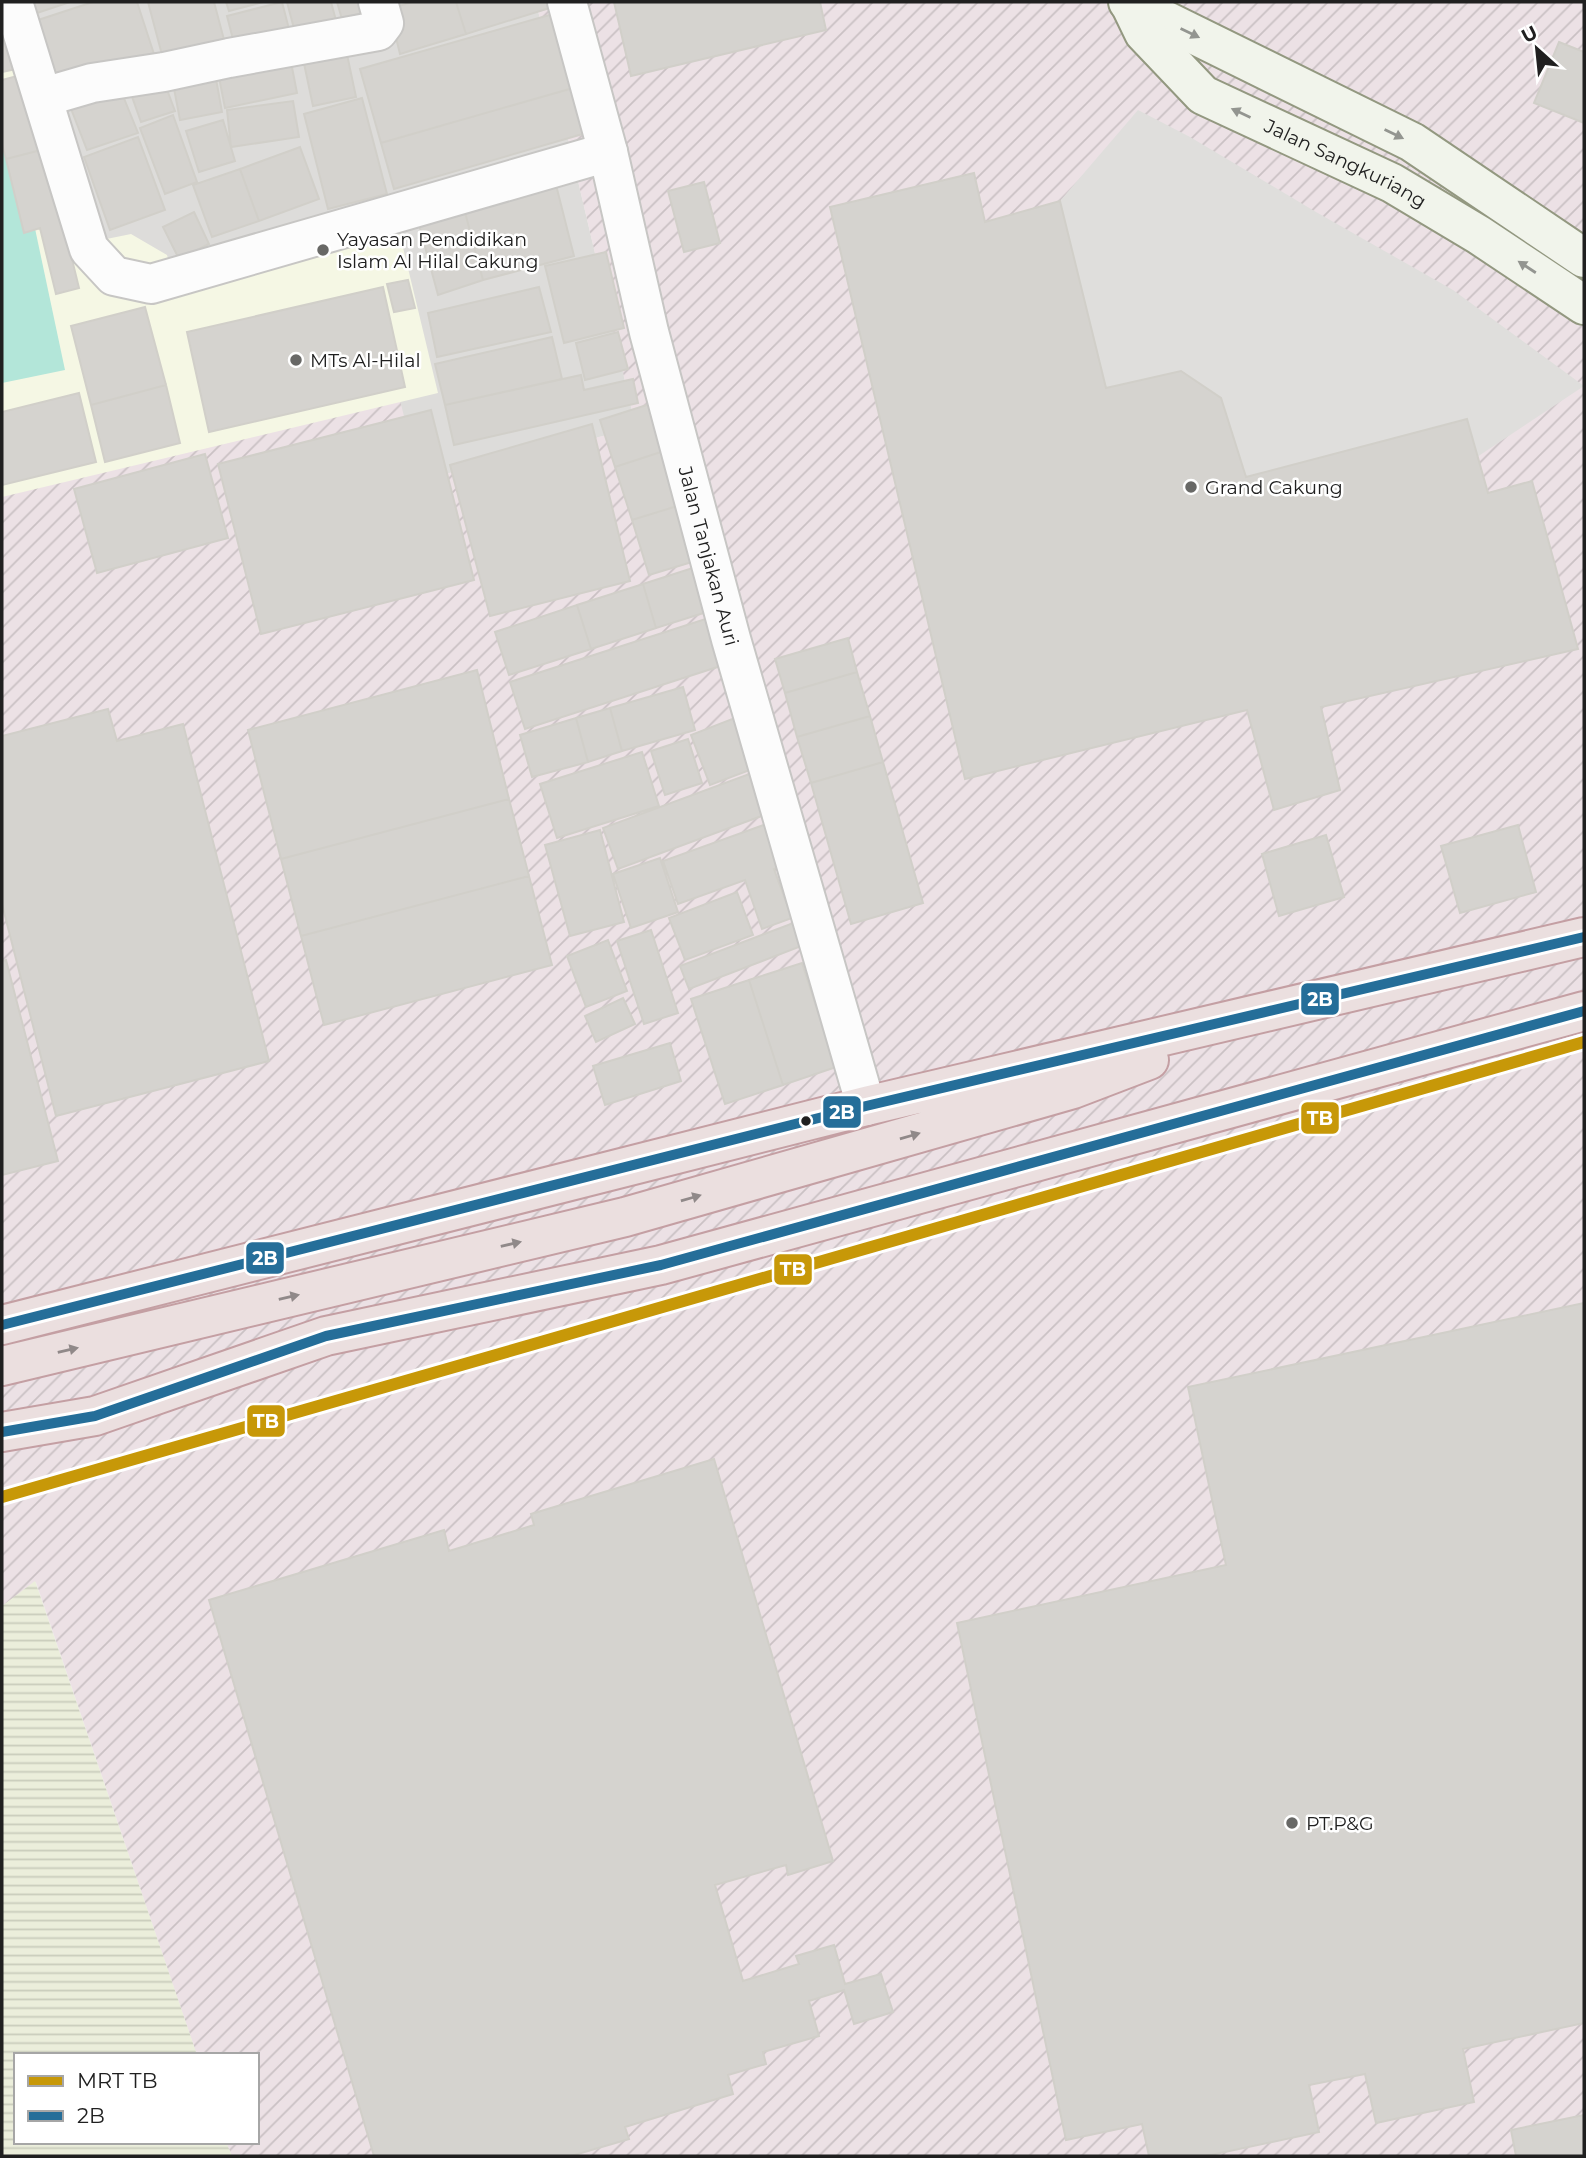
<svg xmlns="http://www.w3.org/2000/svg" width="1586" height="2158" viewBox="0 0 1586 2158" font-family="Montserrat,sans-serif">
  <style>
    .residential { fill: #dddcda }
    .industrial { fill: url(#industrial-furrows) }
    .education { fill: #f5f7e4 }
    .farmland { fill: url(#farmland-rules) }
    .pitch { fill: #b3e6d9 }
    .parking { fill: #dfdedc }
    .building { fill: #d5d3cf; stroke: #d1cfc9; stroke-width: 2 }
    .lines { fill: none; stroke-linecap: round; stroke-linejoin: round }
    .street-casing { stroke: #c7c6c4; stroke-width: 42 }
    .secondary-casing { stroke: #939880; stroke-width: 42 }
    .highway-casing { stroke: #c49fa3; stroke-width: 42 }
    .street { stroke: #fcfcfc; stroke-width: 38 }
    .secondary { stroke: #f1f4eb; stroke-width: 38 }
    .highway { stroke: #ebdfdf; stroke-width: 38 }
    .bus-1-casing { stroke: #fff; stroke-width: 16 }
    .bus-1 { stroke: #256e99; stroke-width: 10 }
    .metro-1-casing { stroke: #fff; stroke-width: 18 }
    .metro-1 { stroke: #c79808; stroke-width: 12 }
    .oneway { fill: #939590 }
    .oneway2 { fill: #908989 }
    .poi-dot { fill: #686866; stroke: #fff; stroke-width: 2.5 }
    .bus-dot { fill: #202020; stroke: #fff; stroke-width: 2.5 }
    .labels { text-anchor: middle; stroke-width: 5; stroke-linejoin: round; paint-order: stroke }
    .street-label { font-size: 19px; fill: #202020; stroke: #fff }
    .poi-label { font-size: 19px; fill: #202020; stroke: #fff; text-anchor: start }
    .line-badge { stroke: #fff; stroke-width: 2.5 }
    .badge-label { font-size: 19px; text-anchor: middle; font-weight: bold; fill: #fff }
  </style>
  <defs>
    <pattern id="industrial-furrows" width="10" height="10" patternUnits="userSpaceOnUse" patternTransform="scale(1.75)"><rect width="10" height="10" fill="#ece1e5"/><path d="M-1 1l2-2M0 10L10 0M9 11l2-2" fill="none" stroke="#cac1c4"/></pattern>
    <pattern id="farmland-rules" width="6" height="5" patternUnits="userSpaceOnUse" patternTransform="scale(1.75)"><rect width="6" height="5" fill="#ebeedb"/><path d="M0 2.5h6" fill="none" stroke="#c9ccbc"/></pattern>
  </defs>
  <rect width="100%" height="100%" fill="#eeede8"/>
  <!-- residential -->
  <path class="residential" d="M2 2H536L636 428 420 481 82 291Z"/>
  <!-- industrial -->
  <path class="industrial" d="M536 2H1584V2156H232L226 2142H257V2055H197L36 1582 2 1606V11L82 291 356 225 420 480 636 428Z"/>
  <!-- education -->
  <path class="education" d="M2 2 77 245 131 234 167 255 171 269 394 210 438 393 2 497Z"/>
  <!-- farmland -->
  <path class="farmland" d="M35 1581 197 2055H16V2142H226L232 2156H2V1606Z"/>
  <!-- pitch -->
  <path class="pitch" d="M2 73 65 370 2 383Z"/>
  <!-- parking -->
  <path class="parking" d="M1138 110 1190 137 1316 212 1453 290 1584 386 1477 457 1466 419 1246 477 1221 398 1182 371 1106 388 1060 201Z"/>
  <!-- building -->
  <path class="building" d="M2 2 21 68 2 72Z
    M23 2H70L28 16Z
    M93 2H137L154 54 50 89 29 23Z
    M148 2H214L227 51 165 66Z
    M226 2H263L229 11Z
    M282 2 291 37 236 51 227 16Z
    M287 2H331L338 28 297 40Z
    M337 2H373L375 9 342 19Z
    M412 2H456L466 34 400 54 389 9Z
    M456 2H555L556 6 466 34Z
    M614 2H820L826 30 631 76Z
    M560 12 580 86 381 143 360 69Z
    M1559 42 1584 52V123L1534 103Z
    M345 45 356 97 313 106 302 54Z
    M289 52 297 93 225 108 217 67Z
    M214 68 222 112 180 120 172 78Z
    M25 74 45 149 6 159 2 144V80Z
    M163 79 175 111 141 122 130 91Z
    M119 86 138 133 87 150 70 106Z
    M580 86 593 131 394 189 381 143Z
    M362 98 387 194 328 209 304 114Z
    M293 101 299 137 231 147 227 110Z
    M173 115 197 182 165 194 140 128Z
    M223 120 235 161 199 172 186 131Z
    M138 137 165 210 110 230 84 157Z
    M300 147 319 199 259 221 240 169Z
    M45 149 79 288 56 294 40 228 24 233 6 159Z
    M240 169 259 221 212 237 193 185Z
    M974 173 985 222 1060 201 1106 388 1181 371 1221 398 1246 477 1467 419 1488 493 1532 481 1578 649 1321 707 1340 790 1274 810 1247 710 965 779 830 207Z
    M554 177 574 256 483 280 462 201Z
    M704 182 720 243 684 252 668 191Z
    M462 201 483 280 438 295 417 217Z
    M194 212 209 244 179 259 163 227Z
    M606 252 624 328 564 343 545 266Z
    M408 280 415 308 394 312 387 284Z
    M383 287 405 387 209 432 187 332Z
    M539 287 551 332 437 357 428 313Z
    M145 307 166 385 91 405 71 326Z
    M618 332 628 369 585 380 576 343Z
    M552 337 562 379 445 405 435 364Z
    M581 375 584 390 633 379 638 403 454 445 445 405Z
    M166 385 180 443 105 462 91 405Z
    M79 393 96 462 2 485V412Z
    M656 402 670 449 615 467 600 420Z
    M431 410 474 580 261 634 218 464Z
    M592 424 630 581 490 616 450 465Z
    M670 449 687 503 632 520 615 467Z
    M205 454 228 538 97 573 74 489Z
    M687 503 705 558 649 575 632 520Z
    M699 566 713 610 656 628 643 584Z
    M643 584 656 628 591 649 577 605Z
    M577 605 591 649 509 675 495 632Z
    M718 615 733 662 525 729 510 682Z
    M848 638 857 672 785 693 775 659Z
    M477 670 509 799 281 859 248 730Z
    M857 672 870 716 797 737 785 693Z
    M683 687 695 730 622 751 610 708Z
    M610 708 622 751 588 762 576 718Z
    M108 709 117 741 183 724 269 1061 56 1116 2 904V736Z
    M740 716 758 767 710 785 691 735Z
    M870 716 883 762 811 783 797 737Z
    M576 718 588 762 532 777 520 735Z
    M688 739 702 783 665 795 651 751Z
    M642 752 659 806 557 838 540 784Z
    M883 762 923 903 851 924 811 783Z
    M752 773 767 814 618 869 603 828Z
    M509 799 529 876 301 936 281 859Z
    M772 822 787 864 774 869 792 918 762 929 745 880 678 904 663 861Z
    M1518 825 1536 892 1460 913 1441 846Z
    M600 830 624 922 570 936 545 845Z
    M1326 835 1344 897 1279 916 1262 854Z
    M660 858 678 912 631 928 613 874Z
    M529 876 552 965 324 1025 301 936Z
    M737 892 753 935 685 960 669 918Z
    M796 922 804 945 689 989 680 966Z
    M651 930 678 1013 644 1024 617 941Z
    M608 940 627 991 586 1007 567 956Z
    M6 960 58 1161 2 1175V961Z
    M802 963 836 1067 783 1085 749 980Z
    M749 980 783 1085 725 1104 691 999Z
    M623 998 635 1024 596 1042 585 1016Z
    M670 1043 681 1081 605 1105 593 1066Z
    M1584 1303V2023L1463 2049 1474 2102 1376 2123 1365 2074 1309 2085 1319 2132 1206 2156H1149L1142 2124 1066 2140 957 1623 1226 1565 1188 1387Z
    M714 1459 833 1861 788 1875 786 1865 715 1885 743 1981 799 1964 796 1956 834 1945 845 1984 881 1974 893 2012 854 2024 844 1990 809 2001 819 2036 763 2052 766 2064 728 2075 733 2094 625 2127 629 2139 571 2156H374L209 1600 444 1530 449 1551 534 1525 531 1514Z
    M1584 2115V2156H1516L1511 2130Z"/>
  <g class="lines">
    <defs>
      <g id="street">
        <path d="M13 2 89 249 114 276 151 284 608 152"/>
        <path id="s1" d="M567 2 608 152 649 332 731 639 866 1106"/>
        <path d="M44 97 92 83 164 72 229 58 378 31 384 23 378 2"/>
      </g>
      <g id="secondary">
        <path d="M1128 2 1412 142 1584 258"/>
        <path id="s2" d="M1129 2 1144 33 1203 95 1392 183 1479 235 1584 305"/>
      </g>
      <path id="highway" d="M2 1325 866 1106 1584 937
        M2 1366 625 1217 1073 1089 1149 1060
        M2 1432 95 1416 326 1336 661 1265 1584 1011"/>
    </defs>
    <!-- street casing -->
    <use href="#street" class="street-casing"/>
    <!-- secondary casing -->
    <use href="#secondary" class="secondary-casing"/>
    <!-- highway casing -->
    <use href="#highway" class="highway-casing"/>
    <!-- street -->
    <use href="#street" class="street"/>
    <!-- secondary -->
    <use href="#secondary" class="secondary"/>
    <!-- highway -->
    <use href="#highway" class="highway"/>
    <defs>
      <path id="bus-1" d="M2 1325 866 1106 1584 937
        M2 1432 95 1416 326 1336 661 1265 1584 1011"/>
    </defs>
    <!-- bus-1 casing -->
    <use href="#bus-1" class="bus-1-casing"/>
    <!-- bus-1 -->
    <use href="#bus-1" class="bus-1"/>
    <defs>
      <path id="metro-1" d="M2 1497 1584 1042"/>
    </defs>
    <!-- metro-1 casing -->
    <use href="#metro-1" class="metro-1-casing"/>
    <!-- metro-1 -->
    <use href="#metro-1" class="metro-1"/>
  </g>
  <!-- one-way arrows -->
  <defs><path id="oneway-solid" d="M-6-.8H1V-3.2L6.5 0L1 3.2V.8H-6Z" transform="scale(1.75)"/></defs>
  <g class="oneway">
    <use href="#oneway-solid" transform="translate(1190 33) rotate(26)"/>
    <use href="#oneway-solid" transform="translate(1241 113) rotate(-155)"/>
    <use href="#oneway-solid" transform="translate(1394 134) rotate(26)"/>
    <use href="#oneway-solid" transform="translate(1527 267) rotate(-147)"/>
  </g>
  <g class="oneway2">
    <use href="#oneway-solid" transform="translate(910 1136) rotate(-16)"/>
    <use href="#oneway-solid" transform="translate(691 1198) rotate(-16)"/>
    <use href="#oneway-solid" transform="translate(511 1244) rotate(-13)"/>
    <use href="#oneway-solid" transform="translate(289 1297) rotate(-13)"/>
    <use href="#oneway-solid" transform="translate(68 1350) rotate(-13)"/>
  </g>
  <!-- markers -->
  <g class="poi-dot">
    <circle cx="323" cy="250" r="7"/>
    <circle cx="296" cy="360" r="7"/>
    <circle cx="1191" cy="487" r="7"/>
    <circle cx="1292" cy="1823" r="7"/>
  </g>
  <circle class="bus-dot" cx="806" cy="1121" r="6"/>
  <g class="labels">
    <!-- street labels -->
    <g class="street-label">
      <text dy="7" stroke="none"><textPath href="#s2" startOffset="278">Jalan Sangkuriang</textPath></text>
      <text dy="7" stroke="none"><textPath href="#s1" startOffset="572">Jalan Tanjakan Auri</textPath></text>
    </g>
    <!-- poi labels -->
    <g class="poi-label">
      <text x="337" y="246">Yayasan Pendidikan<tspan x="337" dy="22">Islam Al Hilal Cakung</tspan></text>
      <text x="310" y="367">MTs Al-Hilal</text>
      <text x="1205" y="494">Grand Cakung</text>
      <text x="1306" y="1830">PT.P&amp;G</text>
    </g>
  </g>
  <g class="line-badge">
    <rect x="1300" y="982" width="40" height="34" rx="7" fill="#256e99"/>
    <rect x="822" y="1095" width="40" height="34" rx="7" fill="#256e99"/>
    <rect x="1300" y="1101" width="40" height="34" rx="7" fill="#c79808"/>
    <rect x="245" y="1241" width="40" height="34" rx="7" fill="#256e99"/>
    <rect x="773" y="1253" width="40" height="33" rx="7" fill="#c79808"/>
    <rect x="246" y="1404" width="40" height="34" rx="7" fill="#c79808"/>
  </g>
  <g class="badge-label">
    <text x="1320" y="1006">2B</text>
    <text x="842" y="1119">2B</text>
    <text x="1320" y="1125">TB</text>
    <text x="265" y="1265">2B</text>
    <text x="793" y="1276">TB</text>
    <text x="266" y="1428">TB</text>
  </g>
  <!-- border -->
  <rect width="1586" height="2158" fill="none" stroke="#202020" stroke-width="7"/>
  <!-- legend -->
  <rect x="14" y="2053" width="245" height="91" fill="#ffffff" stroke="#a6a6a6" stroke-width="2"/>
  <rect x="28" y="2076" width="35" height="10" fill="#c79808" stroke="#a6a6a6" stroke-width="2"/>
  <text x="77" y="2088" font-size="21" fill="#202020">MRT TB</text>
  <rect x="28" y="2111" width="35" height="10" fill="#256e99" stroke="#a6a6a6" stroke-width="2"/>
  <text x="77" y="2123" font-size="21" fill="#202020">2B</text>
  <!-- north arrow -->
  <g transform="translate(1537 49) rotate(333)" stroke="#ffffff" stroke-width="5" paint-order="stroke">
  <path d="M0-5L12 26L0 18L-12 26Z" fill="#202020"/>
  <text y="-10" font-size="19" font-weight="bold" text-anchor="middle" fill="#202020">U</text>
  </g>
</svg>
